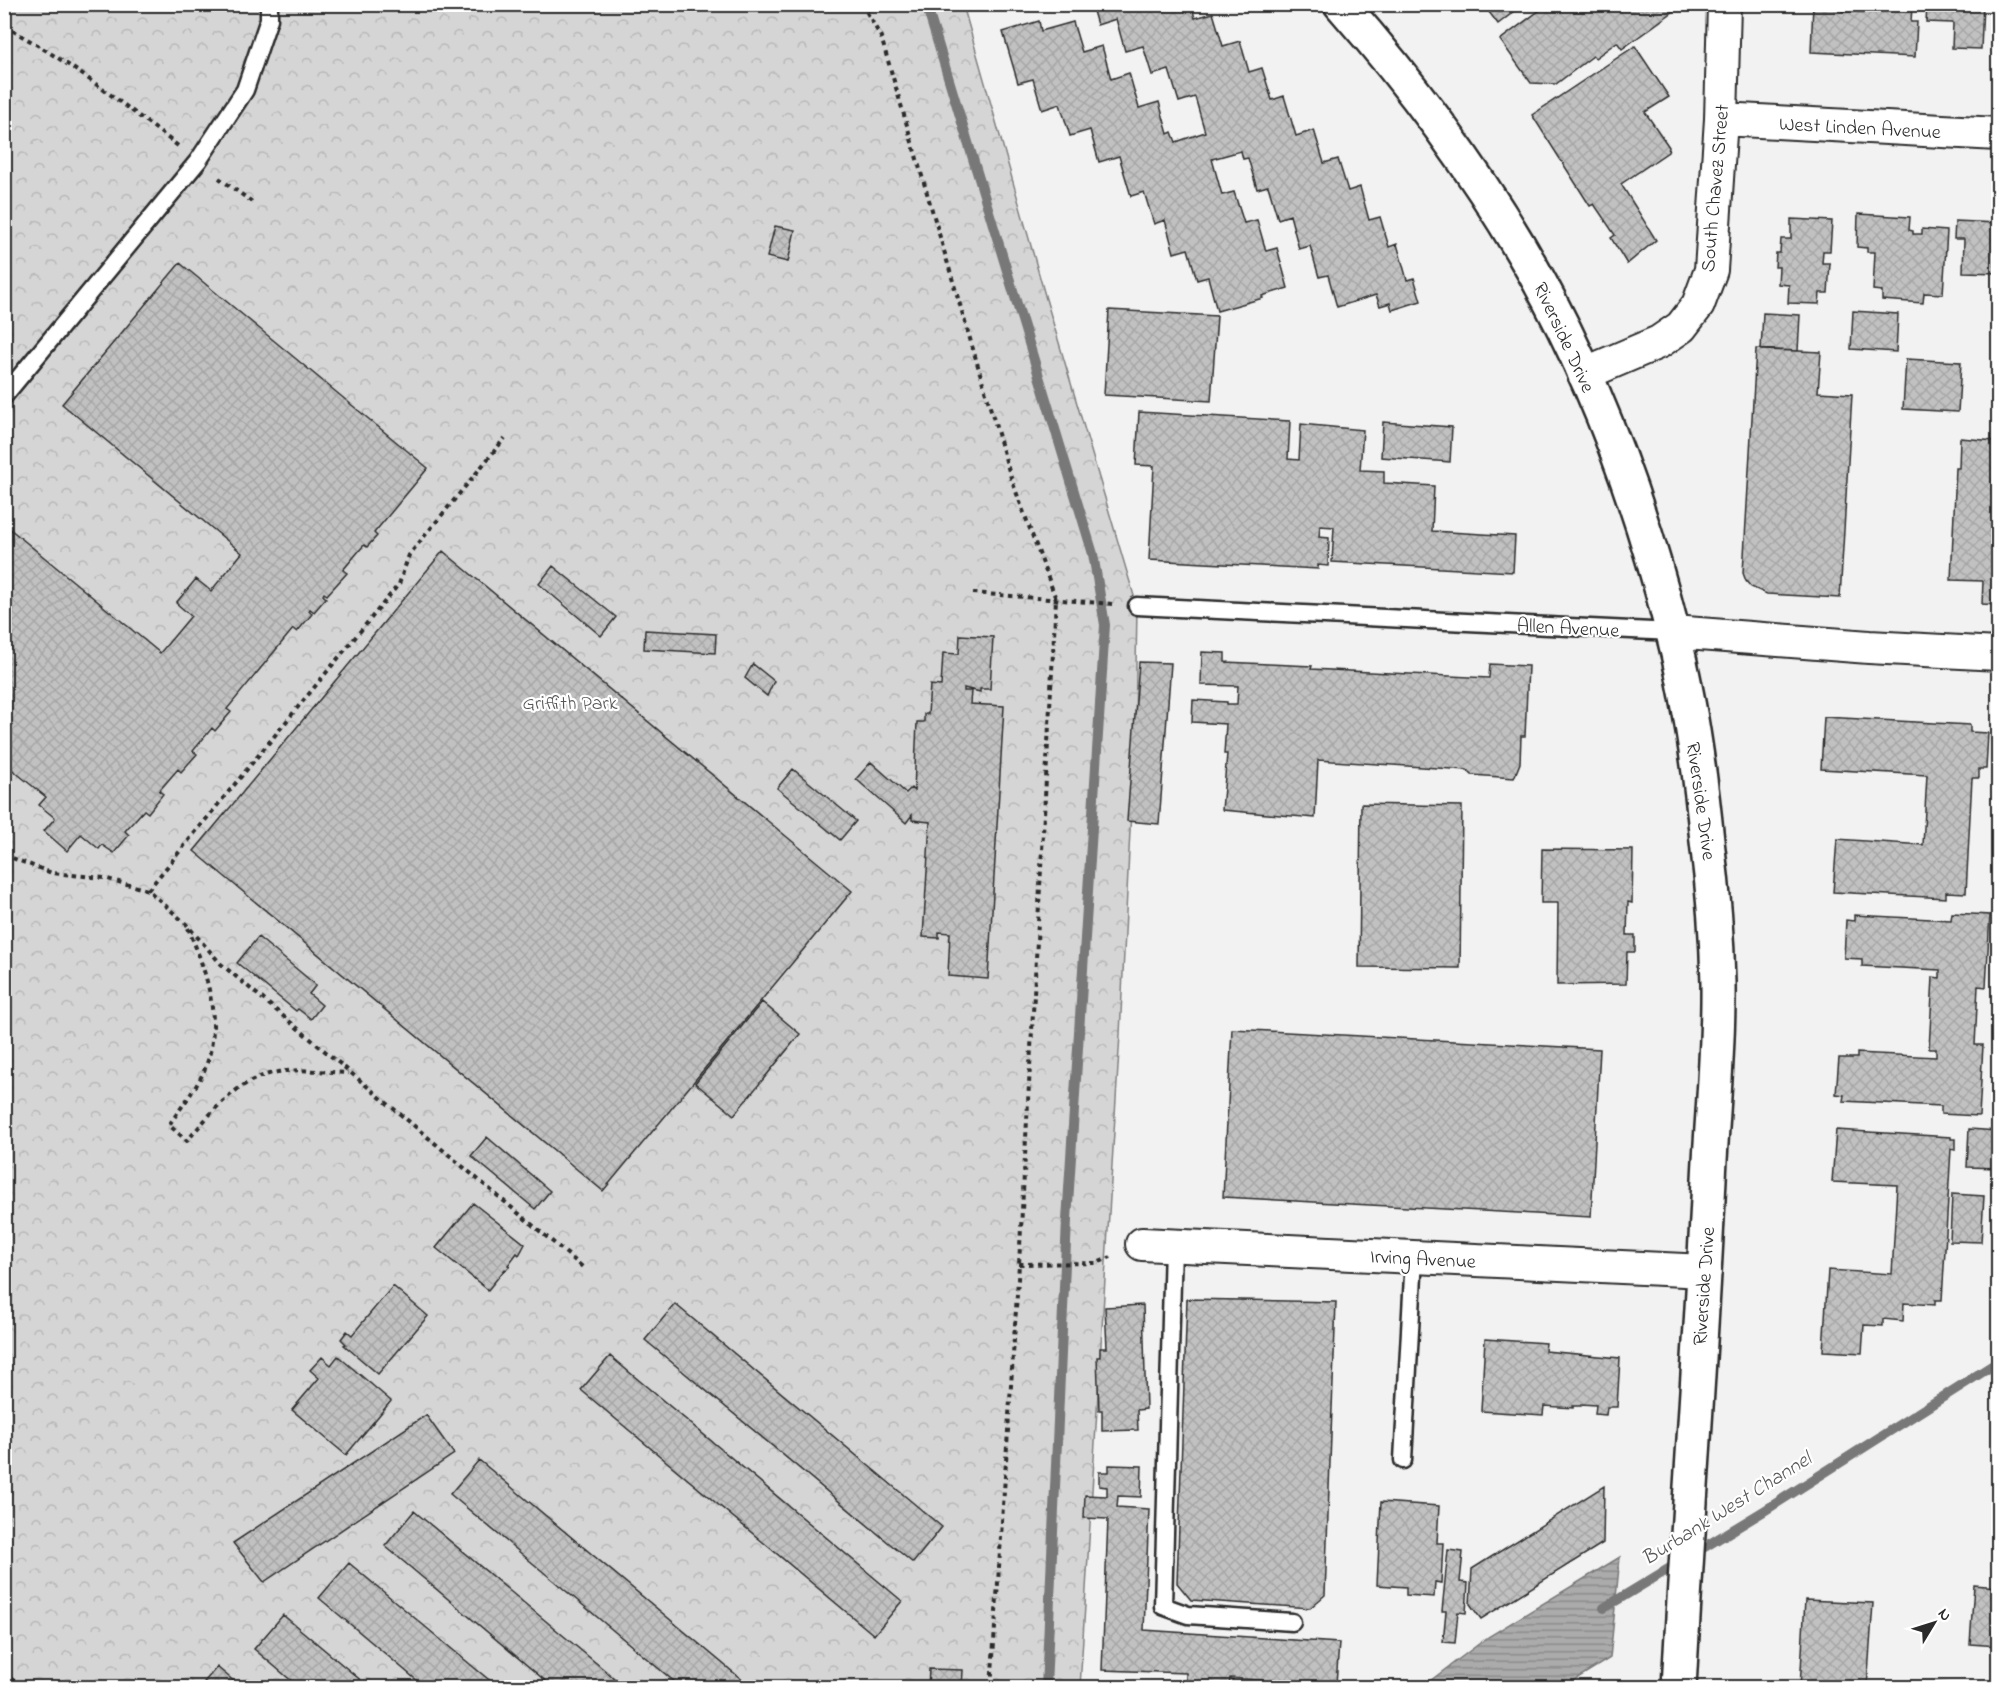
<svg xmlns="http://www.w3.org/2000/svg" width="2003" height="1692" viewBox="0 0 2003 1692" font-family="'Indie Flower',sans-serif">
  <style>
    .forest { fill: url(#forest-crowns); stroke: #808080; stroke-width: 1.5 }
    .water { fill: url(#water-rules); stroke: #787878; stroke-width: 1.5 }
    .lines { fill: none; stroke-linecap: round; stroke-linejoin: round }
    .stream { stroke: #787878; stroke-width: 10 }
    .building { fill: url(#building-cross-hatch); stroke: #2b2b2b; stroke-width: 1.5 }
    .service-casing { stroke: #2b2b2b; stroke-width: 21 }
    .minor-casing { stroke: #2b2b2b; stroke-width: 36 }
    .secondary-casing { stroke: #2b2b2b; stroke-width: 38 }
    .path { stroke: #2b2b2b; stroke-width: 4; stroke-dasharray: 4.5 4.5; stroke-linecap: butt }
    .service { stroke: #fff; stroke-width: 16 }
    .minor { stroke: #fff; stroke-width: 32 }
    .secondary { stroke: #fff; stroke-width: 33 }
    .labels { text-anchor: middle; stroke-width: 4.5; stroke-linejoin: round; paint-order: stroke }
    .street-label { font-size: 20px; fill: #2b2b2b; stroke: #fff }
    .park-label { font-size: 20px; fill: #565656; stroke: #fff }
    .water-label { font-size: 21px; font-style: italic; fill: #585858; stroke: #fff }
  </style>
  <defs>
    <pattern id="forest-crowns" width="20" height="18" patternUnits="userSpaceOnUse" patternTransform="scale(1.5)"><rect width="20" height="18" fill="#d5d5d5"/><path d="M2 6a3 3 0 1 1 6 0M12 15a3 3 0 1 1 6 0" fill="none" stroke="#b7b7b7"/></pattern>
    <pattern id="water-rules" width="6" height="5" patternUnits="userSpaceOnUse" patternTransform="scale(1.5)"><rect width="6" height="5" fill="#ababab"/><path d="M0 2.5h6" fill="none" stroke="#8b8b8b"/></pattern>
    <pattern id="building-cross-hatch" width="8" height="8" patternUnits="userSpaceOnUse" patternTransform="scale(1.5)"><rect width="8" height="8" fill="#c1c1c1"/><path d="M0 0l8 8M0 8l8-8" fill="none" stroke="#a6a6a6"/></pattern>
  </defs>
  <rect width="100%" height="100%" fill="#f2f2f2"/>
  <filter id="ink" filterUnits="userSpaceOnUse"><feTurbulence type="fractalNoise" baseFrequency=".0167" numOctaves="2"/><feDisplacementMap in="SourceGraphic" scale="12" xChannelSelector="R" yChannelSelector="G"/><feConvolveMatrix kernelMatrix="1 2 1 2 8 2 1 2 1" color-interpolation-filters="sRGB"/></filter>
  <g filter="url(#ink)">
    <!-- forest -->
    <path class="forest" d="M5 5H963L1046 299 1137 606 1135 729 1120 1034 1080 1687 5 1688Z"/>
    <!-- water -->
    <path class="water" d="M1620 1557 1610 1658 1563 1687H1422L1488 1637Z"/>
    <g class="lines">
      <!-- stream -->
      <path class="stream" d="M926 4 1093 554 1105 625 1067 1220 1046 1688
        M1604 1608 1764 1511 1998 1362"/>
    </g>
    <!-- building -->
    <path class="building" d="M1091 4H1191L1195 18 1213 13 1223 46 1240 41 1249 72 1262 68 1272 100 1284 96 1296 136 1314 130 1324 163 1338 159 1348 191 1360 187 1369 220 1380 217 1389 247 1397 244 1407 280 1414 278 1421 301 1392 310 1390 303 1380 306 1376 295 1337 307 1328 275 1319 277 1310 246 1299 249 1290 215 1278 219 1268 186 1257 189 1248 158 1243 159 1241 151 1212 159 1222 195 1234 192 1244 223 1257 220 1266 251 1277 248 1288 288 1262 296 1263 298 1217 311 1208 277 1197 280 1188 249 1174 253 1165 220 1154 224 1144 192 1131 196 1119 156 1099 162 1090 130 1070 136 1060 104 1042 110 1033 79 1018 83 1003 32 1039 21 1041 31 1073 22 1082 52 1102 46 1111 79 1129 73 1139 108 1159 102 1168 134 1172 132 1176 142 1205 132 1195 97 1179 102 1169 70 1152 75 1143 46 1125 51 1116 19 1097 25Z
      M1483 4H1524L1498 24Z
      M1548 4H1669L1674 11 1622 49 1617 42 1595 58 1593 56 1556 84 1531 83 1500 40Z
      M1813 4H1842V11L1868 12V6L1912 7 1911 22H1917L1915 57 1811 52Z
      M1927 4H1983L1981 49 1952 48 1953 23 1926 22Z
      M1635 46 1669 97 1645 112 1669 147 1668 152 1621 184 1656 240 1627 264 1611 238 1615 235 1594 204 1590 206 1532 115Z
      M1858 214 1910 217 1909 230 1913 231V234H1922V229L1947 231 1943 294 1924 293 1923 303 1882 300V291L1873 290 1875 252H1867V248L1857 247Z
      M1791 219 1832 221 1830 251H1823L1822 263H1830L1828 293H1820L1819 304 1788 303 1789 285 1778 284 1779 267H1775L1776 253H1780L1781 239H1791Z
      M1955 221 1998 223V273L1963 272 1964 239H1954Z
      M775 226 795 230 788 262 767 257Z
      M180 263 428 468 374 533 377 536 367 547 364 545 343 570 347 573 327 595 324 593 323 595 326 598 314 612 310 609 309 611 312 614 297 632 293 629 227 709 231 712 215 731 212 728 193 751 197 754 181 772 178 769 159 791 163 794 148 813 144 810 125 831 129 835 114 853 102 845 99 849 81 834 67 851 44 831 55 818 39 805 46 797 4 763V524L160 653 191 616 176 603 196 579 211 591 242 553 62 404Z
      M1109 310 1217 316 1211 401 1104 395Z
      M1853 311 1898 314 1896 352 1851 349Z
      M1763 313 1800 315 1798 351 1761 350Z
      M1756 349 1821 352 1818 392 1852 394 1840 598 1767 594 1751 587 1746 581 1743 573Z
      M1906 359 1961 362 1958 412 1903 409Z
      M1139 412 1290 421 1288 459 1299 460 1301 424 1363 430 1360 470 1384 471V483L1434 486 1432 531 1515 536 1513 572 1332 562 1334 527 1320 526 1319 537 1329 538 1328 566 1318 565V569L1149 560 1154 466 1136 465Z
      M1383 422 1452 427 1450 462 1381 457Z
      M1960 438 1995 441 1993 491H1998V605L1982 604 1983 581 1951 580 1956 468H1959Z
      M443 551 852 891 603 1191 194 851Z
      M553 566 616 617 601 636 539 584Z
      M645 630 716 634 715 653 644 649Z
      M960 635 993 637 990 689H980V692L964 688V691H971L970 704 1004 706 988 979 948 976 950 933 939 932V938L923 937 930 822 912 820V815L906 823 856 779 871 762 906 793 911 788 914 791 917 722H924V714H928L930 685 941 686 943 653 959 654Z
      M1202 652 1225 653V662L1312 666 1311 669 1489 678 1490 664 1528 666 1525 736H1521L1520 763 1514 778 1472 775 1467 770 1318 760 1315 818 1222 810 1227 754H1224L1226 724 1192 722 1193 700 1227 702V704H1237L1238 686 1201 685Z
      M1139 662 1171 663 1159 824 1127 821Z
      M753 664 774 681 767 696 745 678Z
      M1824 717 1970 725V732L1988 733 1986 769H1979V778H1972L1966 893 1946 892V898L1833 892 1837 839 1923 845 1927 775 1821 769Z
      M793 769 856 821 840 840 777 788Z
      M1361 804 1462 806 1460 968 1359 967Z
      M1542 849 1633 850 1632 903 1628 902 1627 935H1635V952H1627L1626 984 1557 985 1558 903H1541Z
      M1952 913 1990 915 1986 987 1978 986 1975 1045H1983L1979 1116 1941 1114V1106L1843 1101 1844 1095 1836 1094 1839 1058H1857V1053L1936 1057V1049H1929L1933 977 1940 978V970L1862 966V959L1844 958 1846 920 1854 921V915L1951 920Z
      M258 937 316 985 309 994 322 1005 311 1019 298 1009 296 1011 237 963Z
      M1995 990H1998V1024H1993Z
      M762 1002 800 1034 734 1115 695 1083Z
      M1232 1029 1600 1049 1591 1217 1223 1197Z
      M1969 1129 1998 1131V1178H1997V1168L1967 1167Z
      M1836 1130 1951 1137V1139H1955V1150L1951 1149 1942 1300H1935V1305L1904 1303 1903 1321 1883 1319V1326L1864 1325 1862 1353 1823 1351 1828 1270 1892 1274 1897 1185 1832 1182Z
      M487 1137 550 1191 535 1209 471 1156Z
      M1952 1194 1984 1196 1981 1242 1950 1241Z
      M473 1203 525 1244 519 1255 517 1253 508 1265 510 1266 506 1270 505 1269 488 1290 436 1248Z
      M393 1286 428 1316 378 1374 344 1345 346 1344 341 1339 347 1331 352 1335Z
      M1187 1299 1336 1302 1325 1595 1310 1608 1191 1600 1177 1583Z
      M675 1304 942 1527 913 1563 645 1340Z
      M1143 1305 1146 1409 1137 1410 1138 1430 1102 1431V1410H1099L1097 1357H1100V1348H1107L1105 1307Z
      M1485 1339 1546 1343 1545 1351 1620 1358 1617 1407H1607L1606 1415 1595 1414 1596 1405 1581 1404V1406H1573V1408L1544 1406 1543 1415 1481 1411Z
      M338 1356 391 1401 346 1455 292 1410 319 1378 310 1370 322 1357 331 1365Z
      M610 1356 902 1601 874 1635 581 1390Z
      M426 1415 454 1454 264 1582 233 1543Z
      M479 1460 752 1688H682L450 1494Z
      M1109 1465 1142 1466 1141 1497 1118 1496 1117 1507 1149 1509 1144 1630 1339 1643 1336 1684 1326 1683V1688H1296L1297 1683 1230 1678 1229 1688H1186V1673L1102 1670 1108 1519 1084 1518 1085 1495 1107 1496V1487L1099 1486V1472H1109Z
      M1604 1486 1603 1543 1481 1619 1470 1604 1472 1569Z
      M1381 1502 1439 1506 1437 1543H1443L1441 1583 1435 1582 1434 1597 1406 1595V1587L1377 1585Z
      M414 1511 626 1688H554L385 1546Z
      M1448 1550 1463 1552 1460 1582 1468 1583 1466 1613 1458 1612 1455 1643 1443 1642 1446 1611H1442Z
      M349 1563 471 1665 499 1688H426L319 1598Z
      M1974 1585 1998 1587V1646L1970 1644Z
      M1805 1600 1873 1603 1867 1688H1800Z
      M283 1615 370 1688H300L254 1649Z
      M217 1667 242 1688H199Z
      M929 1669 963 1670 962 1688H928Z
      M1907 1681 1954 1684V1688H1906Z"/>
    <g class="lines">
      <defs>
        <path id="service" d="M4 396 198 161 245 90 269 19V4
          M1137 606 1673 632
          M1173 1246 1163 1606 1188 1615 1292 1622
          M1403 1460 1414 1257
          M4 1684 9 1688"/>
        <path id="minor" d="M1721 119 1998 134
          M1584 374 1659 342 1681 327 1698 305 1711 270 1721 119 1724 4
          M1673 632 1869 647 1998 654
          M1142 1244 1705 1271"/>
        <path id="secondary" d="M1341 4C1414 87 1480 176 1534 272 1596 383 1641 506 1672 629 1690 698 1700 770 1707 841 1713 888 1717 935 1718 983 1719 1047 1712 1115 1709 1179 1701 1349 1688 1518 1679 1688"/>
      </defs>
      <!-- service casing -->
      <use href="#service" class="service-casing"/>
      <!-- minor casing -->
      <use href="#minor" class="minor-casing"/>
      <!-- secondary casing -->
      <use href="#secondary" class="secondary-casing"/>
      <!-- path -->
      <path class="path" d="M862 4 881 37 1011 478 1056 599 1019 1264 991 1688
        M4 26C66 59 122 103 178 146
        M219 178 255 204
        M973 593 1113 604
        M4 855 52 873 104 878 148 890 186 924 221 964 585 1269
        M148 890 399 584 409 555 505 438
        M188 928C206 971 223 1019 206 1066 198 1087 181 1107 169 1125L187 1141C209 1115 234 1083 269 1074 294 1067 323 1072 348 1073
        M1019 1264 1097 1263 1111 1257"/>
      <!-- service -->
      <use href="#service" class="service"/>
      <!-- minor -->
      <use href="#minor" class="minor"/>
      <!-- secondary -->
      <use href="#secondary" class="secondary"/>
    </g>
  </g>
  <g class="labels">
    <!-- street labels -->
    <g class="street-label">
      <text transform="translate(1860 127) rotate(3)" y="7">West Linden Avenue</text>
      <text transform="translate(1714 188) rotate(-85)" y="7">South Chavez Street</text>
      <text transform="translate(1565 337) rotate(65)" y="7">Riverside Drive</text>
      <text transform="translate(1568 627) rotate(3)" y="7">Allen Avenue</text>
      <text transform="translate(1702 801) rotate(82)" y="7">Riverside Drive</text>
      <text transform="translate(1423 1258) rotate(3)" y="7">Irving Avenue</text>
      <text transform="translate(1703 1286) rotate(-86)" y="7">Riverside Drive</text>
    </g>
    <!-- park labels -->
    <g class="park-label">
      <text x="570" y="709">Griffith Park</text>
    </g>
    <!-- water labels -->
    <g class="water-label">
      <text transform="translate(1726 1508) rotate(-32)" y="7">Burbank West Channel</text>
    </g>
  </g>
  <!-- margin -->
  <rect width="2003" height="1692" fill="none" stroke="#fff" stroke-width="24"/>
  <rect x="12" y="12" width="1979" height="1668" fill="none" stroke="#2b2b2b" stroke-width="2" filter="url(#ink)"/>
  <!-- north arrow -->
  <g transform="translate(1934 1623) rotate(52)" stroke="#ffffff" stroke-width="4.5" paint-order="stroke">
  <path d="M0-4.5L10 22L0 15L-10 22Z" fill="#2b2b2b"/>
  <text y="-9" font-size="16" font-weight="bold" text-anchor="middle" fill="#2b2b2b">N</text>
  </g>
</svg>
